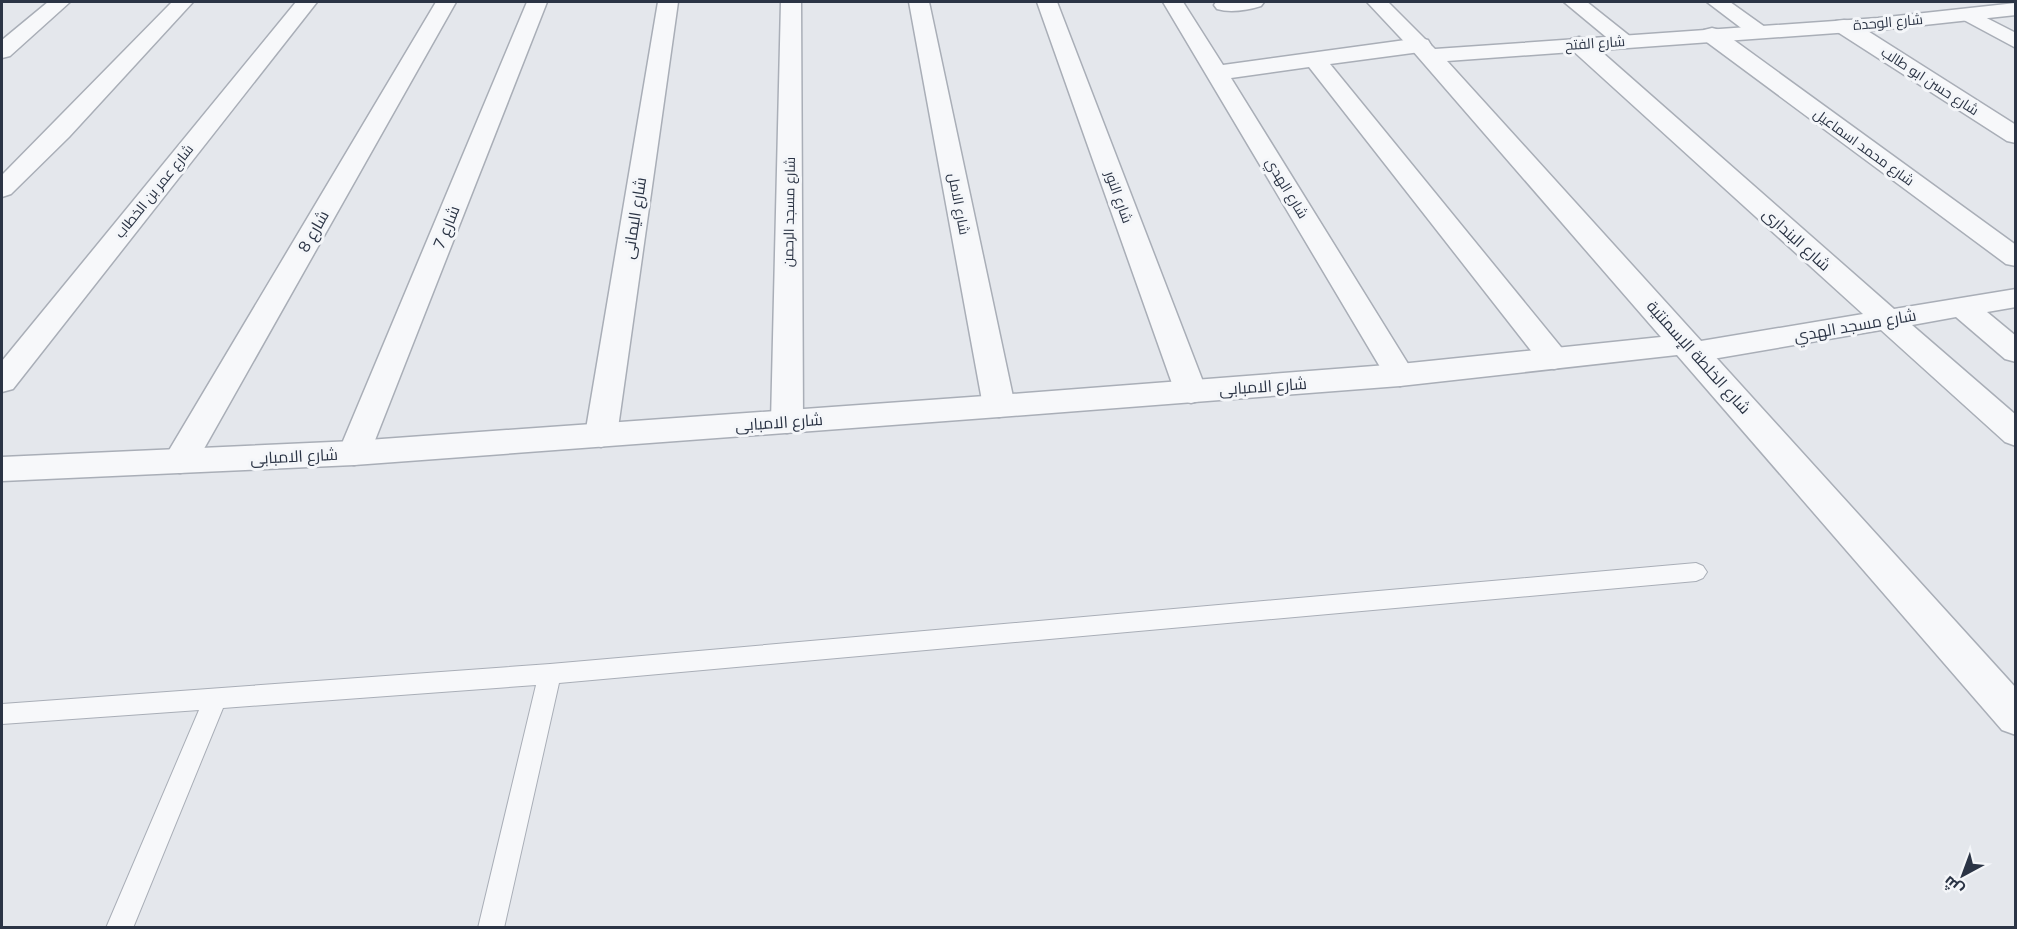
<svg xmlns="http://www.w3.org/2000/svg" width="2017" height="929" viewBox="0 0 2017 929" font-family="Mulish,Cairo,sans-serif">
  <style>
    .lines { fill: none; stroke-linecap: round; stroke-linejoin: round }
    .service-casing { stroke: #a9aeb7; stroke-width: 2 }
    .minor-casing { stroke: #a9aeb7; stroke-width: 3 }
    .tertiary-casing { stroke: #a9aeb7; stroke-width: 3 }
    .service { fill: #f7f8fa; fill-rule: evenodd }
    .minor { fill: #f7f8fa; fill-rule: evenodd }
    .tertiary { fill: #f7f8fa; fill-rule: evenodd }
    .labels { text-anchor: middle; stroke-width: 6; stroke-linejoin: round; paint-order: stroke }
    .far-street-label { font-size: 14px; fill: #2b3445; stroke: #f4f6f9 }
    .street-label { font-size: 16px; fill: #2b3445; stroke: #f4f6f9 }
  </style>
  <rect width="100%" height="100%" fill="#e4e7ec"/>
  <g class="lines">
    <defs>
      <path id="service" d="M1696 563 1703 566 1707 572 1703 578 1696 581 559 683 504 928H478L536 685 223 708 133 928H106L199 710 2 724V704L550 664Z"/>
      <path id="minor" d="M48 2H70L10 56 2 58V40Z
        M172 2H193L69 137 11 194 2 197V175Z
        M296 2H317L13 389 2 392V361Z
        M436 2H456L192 470 180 473 168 470 164 461 168 452Z
        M527 2H547L370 453 366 462 354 465 342 462 338 453Z
        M658 2H678L617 435 612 443 601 447 590 443 585 435Z
        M781 2H801L803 422 798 430 787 433 776 430 771 422Z
        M909 2H929L1015 406 1010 414 999 417 988 414 983 406Z
        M1037 2H1057L1207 392 1202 400 1191 403 1180 400 1175 392Z
        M1163 2H1183L1223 65 1420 38 1428 40 1431 45 1428 50 1420 52 1330 64 1565 352 1569 359 1565 366 1554 369 1543 366 1309 67 1231 78 1415 375 1411 382 1400 386 1389 382Z
        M1216 2H1264L1261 6C1248 10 1230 13 1217 9L1214 5Z
        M1564 2H1587L1636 41 1633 46H1617Z
        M1707 2H1730L1772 32 1769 37H1753Z
        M1969 9 2016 33V48L1962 19 1958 15 1962 11Z
        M1844 20 1852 21 2016 125V143L2007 141 1836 31 1833 26 1836 21Z
        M1712 28 1720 30 2016 245V266L2006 264 1704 40 1701 35 1704 30Z
        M1579 37 1587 39 1894 309 2016 289V307L1987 312 2016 336V362L2005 359 1956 317 1912 325 2016 415V446L2005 442 1881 330 1695 362 1684 359 1680 352 1684 345 1695 342 1863 314 1571 49 1568 44 1571 39Z"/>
      <path id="tertiary" d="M1367 2H1388L1435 49 1878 18 2016 3V15L1878 30 1447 61 2016 688V735L2002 730 1677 355 1400 386 999 417 354 465 2 481V457L354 441 999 395 1400 364 1661 337 1412 50Z"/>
    </defs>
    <!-- service casing -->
    <use href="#service" class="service-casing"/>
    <!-- minor casing -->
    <use href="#minor" class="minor-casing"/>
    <!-- tertiary casing -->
    <use href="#tertiary" class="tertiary-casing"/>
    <!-- service -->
    <use href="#service" class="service"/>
    <!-- minor -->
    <use href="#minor" class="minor"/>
    <!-- tertiary -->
    <use href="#tertiary" class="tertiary"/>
  </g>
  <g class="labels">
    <!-- far-street labels -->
    <g class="far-street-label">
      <text transform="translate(1888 22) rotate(-5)" y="5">شارع الوحدة</text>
      <text transform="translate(1595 43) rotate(-4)" y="5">شارع الفتح</text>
      <text transform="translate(1930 81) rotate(33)" y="5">شارع حسن ابو طالب</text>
      <text transform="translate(1864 147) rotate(36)" y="5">شارع محمد اسماعيل</text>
      <text transform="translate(1287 188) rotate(59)" y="5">شارع الهدي</text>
      <text transform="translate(154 191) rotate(-51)" y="5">شارع عمر بن الخطاب</text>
      <text transform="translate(1119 197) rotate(70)" y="5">شارع النور</text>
      <text transform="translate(959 204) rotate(79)" y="5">شارع الامل</text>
      <text transform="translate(789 212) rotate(-89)" y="5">شارع مسجد الرحمن</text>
    </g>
    <!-- street labels -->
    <g class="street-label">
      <text transform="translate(634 218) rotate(-81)" y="6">شارع اليمانى</text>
      <text transform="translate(446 227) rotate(-68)" y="6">شارع 7</text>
      <text transform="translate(313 231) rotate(-60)" y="6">شارع 8</text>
      <text transform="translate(1797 239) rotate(42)" y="6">شارع البندارى</text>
      <text transform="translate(1855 325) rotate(-10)" y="6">شارع مسجد الهدي</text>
      <text transform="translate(1699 357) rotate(48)" y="6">شارع الخلطة الإسمنتية</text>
      <text transform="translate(1263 386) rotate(-4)" y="6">شارع الامبابى</text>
      <text transform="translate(779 422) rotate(-4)" y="6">شارع الامبابى</text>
      <text transform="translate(294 456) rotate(-3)" y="6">شارع الامبابى</text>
    </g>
  </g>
  <!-- border -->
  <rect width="2017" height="929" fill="none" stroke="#2b3445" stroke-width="6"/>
  <!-- north arrow -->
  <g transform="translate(1963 875) rotate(221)" stroke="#f4f6f9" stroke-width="4.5" paint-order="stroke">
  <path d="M0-4.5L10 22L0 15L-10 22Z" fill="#2b3445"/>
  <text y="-9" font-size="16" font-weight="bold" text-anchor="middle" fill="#2b3445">ش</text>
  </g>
</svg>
